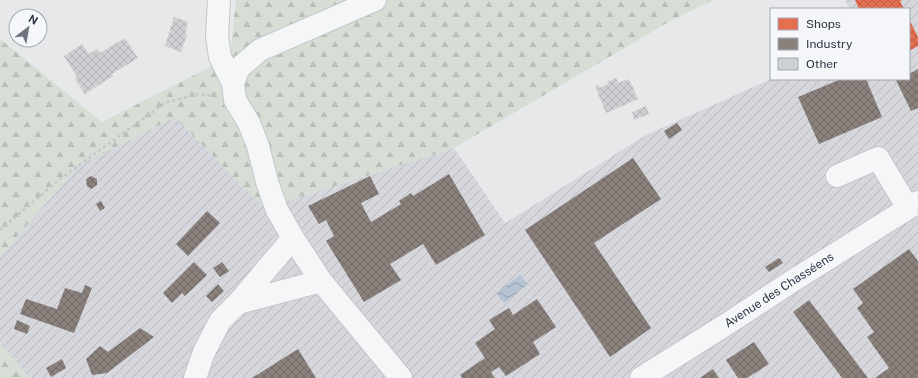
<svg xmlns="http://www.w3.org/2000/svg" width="918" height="378" viewBox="0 0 918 378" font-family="'Public Sans',sans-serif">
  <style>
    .industrial { fill: url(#industrial-furrows) }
    .forest { fill: url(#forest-firs) }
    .water { fill: url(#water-waves) }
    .shops { fill: url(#shops-cross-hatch) }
    .industry { fill: url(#industry-cross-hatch) }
    .building { fill: url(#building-cross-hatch) }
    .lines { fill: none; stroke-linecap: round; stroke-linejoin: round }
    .minor-casing { stroke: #c4c6c8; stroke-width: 24 }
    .path { stroke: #c5c6ca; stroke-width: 2.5; stroke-dasharray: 3 3; stroke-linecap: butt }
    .minor { stroke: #f5f6f7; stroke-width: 22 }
    .labels { text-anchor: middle; stroke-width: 4; stroke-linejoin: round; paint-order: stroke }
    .street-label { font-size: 12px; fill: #2d3443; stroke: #f4f6f9 }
  </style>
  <defs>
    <pattern id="industrial-furrows" width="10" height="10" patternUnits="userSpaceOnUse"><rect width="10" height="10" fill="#d5d7dd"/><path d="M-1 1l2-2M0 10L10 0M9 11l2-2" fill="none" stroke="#b7b9bf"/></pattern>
    <pattern id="forest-firs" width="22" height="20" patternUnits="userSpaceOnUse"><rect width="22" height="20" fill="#d6ded6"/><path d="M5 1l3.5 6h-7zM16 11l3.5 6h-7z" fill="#b8bfb9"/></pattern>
    <pattern id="water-waves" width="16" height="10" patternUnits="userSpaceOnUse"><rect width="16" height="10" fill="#b6c3d3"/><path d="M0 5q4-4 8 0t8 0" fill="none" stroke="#949fad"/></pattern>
    <pattern id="shops-cross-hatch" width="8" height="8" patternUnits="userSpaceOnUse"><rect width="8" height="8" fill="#e76f51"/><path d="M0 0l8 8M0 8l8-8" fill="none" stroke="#bc5c45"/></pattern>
    <pattern id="industry-cross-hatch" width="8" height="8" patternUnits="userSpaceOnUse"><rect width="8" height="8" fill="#8a817c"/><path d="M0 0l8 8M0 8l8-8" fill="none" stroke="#716a67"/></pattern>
    <pattern id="building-cross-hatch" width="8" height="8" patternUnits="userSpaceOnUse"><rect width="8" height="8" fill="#ced0d2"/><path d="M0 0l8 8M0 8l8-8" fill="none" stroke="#b1b3b6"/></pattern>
  </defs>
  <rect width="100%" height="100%" fill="#e6e8ea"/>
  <!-- industrial -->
  <path class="industrial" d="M845 0H918V378H29L0 343V256L79 165 175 117 265 208 454 148 505 223 646 135 771 79H909V9H850Z"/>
  <!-- forest -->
  <path class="forest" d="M236 0H714L674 19 454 148 265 208 175 117 79 165 0 256V39L102 122 230 57Z
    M0 343 29 378H0Z"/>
  <!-- water -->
  <path class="water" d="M520 275 528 284 504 303 496 293Z"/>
  <!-- shops -->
  <path class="shops" d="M855 0H903L900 1 904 9H859Z
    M909 19 918 37V46L909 51Z"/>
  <!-- industry -->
  <path class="industry" d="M918 69V108L911 111 896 80 898 79H909V74Z
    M841 79H866L882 117 819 144 798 97Z
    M677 123 682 130 669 139 664 131Z
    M633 158 661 199 594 243 651 328 610 357 525 230Z
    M449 174 485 235 436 265 423 244 390 264 401 280 364 302 326 241 334 236 326 220 319 224 308 206 370 176 379 194 361 203 371 222 401 204 399 201 411 193 413 196Z
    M91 176 97 179V185L91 189 87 186 86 179Z
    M101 201 105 208 100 211 96 204Z
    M207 211 220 223 188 256 176 244Z
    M909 249 918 261V378H875L889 368 867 337 874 332 857 308 863 303 853 289Z
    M779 258 783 263 769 272 765 267Z
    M194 262 207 275 185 296 182 293 172 303 163 293Z
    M222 262 229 271 220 277 213 268Z
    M218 284 224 291 212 302 206 296Z
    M85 285 92 288 74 333 20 314 26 299 57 309 65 288 82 293Z
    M537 299 556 327 533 342 540 354 506 376 499 367 491 372 495 378H462L460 375 485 358 475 343 495 329 489 320 509 308 513 315Z
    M809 300 868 378H842L793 312Z
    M17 320 30 326 27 334 14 329Z
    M140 328 154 337 107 373 92 375 86 359 100 346 108 352Z
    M754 342 769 364 747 378H738L726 360Z
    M298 349 316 378H252Z
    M62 359 66 368 51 377 46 368Z
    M713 369 719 378H700Z"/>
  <!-- building -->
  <path class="building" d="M174 17 188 22 185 34 187 35 181 52 165 46Z
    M125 38 138 58 112 74 113 76 85 94 75 79 77 77 64 56 82 44 89 54 97 49 100 53Z
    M616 78 618 83 629 79 638 99 606 113 595 86 598 85 599 88 608 84 607 82Z
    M646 106 649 114 634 120 632 112Z"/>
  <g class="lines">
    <defs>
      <path id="minor" d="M219 0 217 36 220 57 233 83
        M375 0 260 50 239 68 233 83 235 100 249 123 258 146 267 182 277 210 293 238 321 281 401 378
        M837 176 878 158 908 208
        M238 303 321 281
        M195 378 204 352 220 321 238 303 293 238
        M641 378 727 324 794 280 918 202"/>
    </defs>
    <!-- minor casing -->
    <use href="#minor" class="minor-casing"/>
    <!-- path -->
    <path class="path" d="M0 230 60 179 165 103 198 94 215 96"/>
    <!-- minor -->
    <use href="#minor" class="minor"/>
  </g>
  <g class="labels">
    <!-- street labels -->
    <g class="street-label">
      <text transform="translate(779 290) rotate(-33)" y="4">Avenue des Chasséens</text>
    </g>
  </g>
  <!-- legend -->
  <rect x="770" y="8" width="140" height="72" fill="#f4f6f9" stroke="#a4a8b0"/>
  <rect x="778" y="18" width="20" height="12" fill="#e76f51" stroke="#a4a8b0"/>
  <text x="806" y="28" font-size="12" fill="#2d3443">Shops</text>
  <rect x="778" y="38" width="20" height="12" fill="#8a817c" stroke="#a4a8b0"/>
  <text x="806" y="48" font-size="12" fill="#2d3443">Industry</text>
  <rect x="778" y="58" width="20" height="12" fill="#ced0d2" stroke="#a4a8b0"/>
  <text x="806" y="68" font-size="12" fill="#2d3443">Other</text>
  <!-- north arrow -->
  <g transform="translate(28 28) rotate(31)"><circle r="19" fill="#f4f6f9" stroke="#a4a8b0"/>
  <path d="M0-3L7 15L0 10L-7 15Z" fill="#6e737d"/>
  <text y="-6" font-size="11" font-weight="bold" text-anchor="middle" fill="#2d3443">N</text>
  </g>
</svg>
